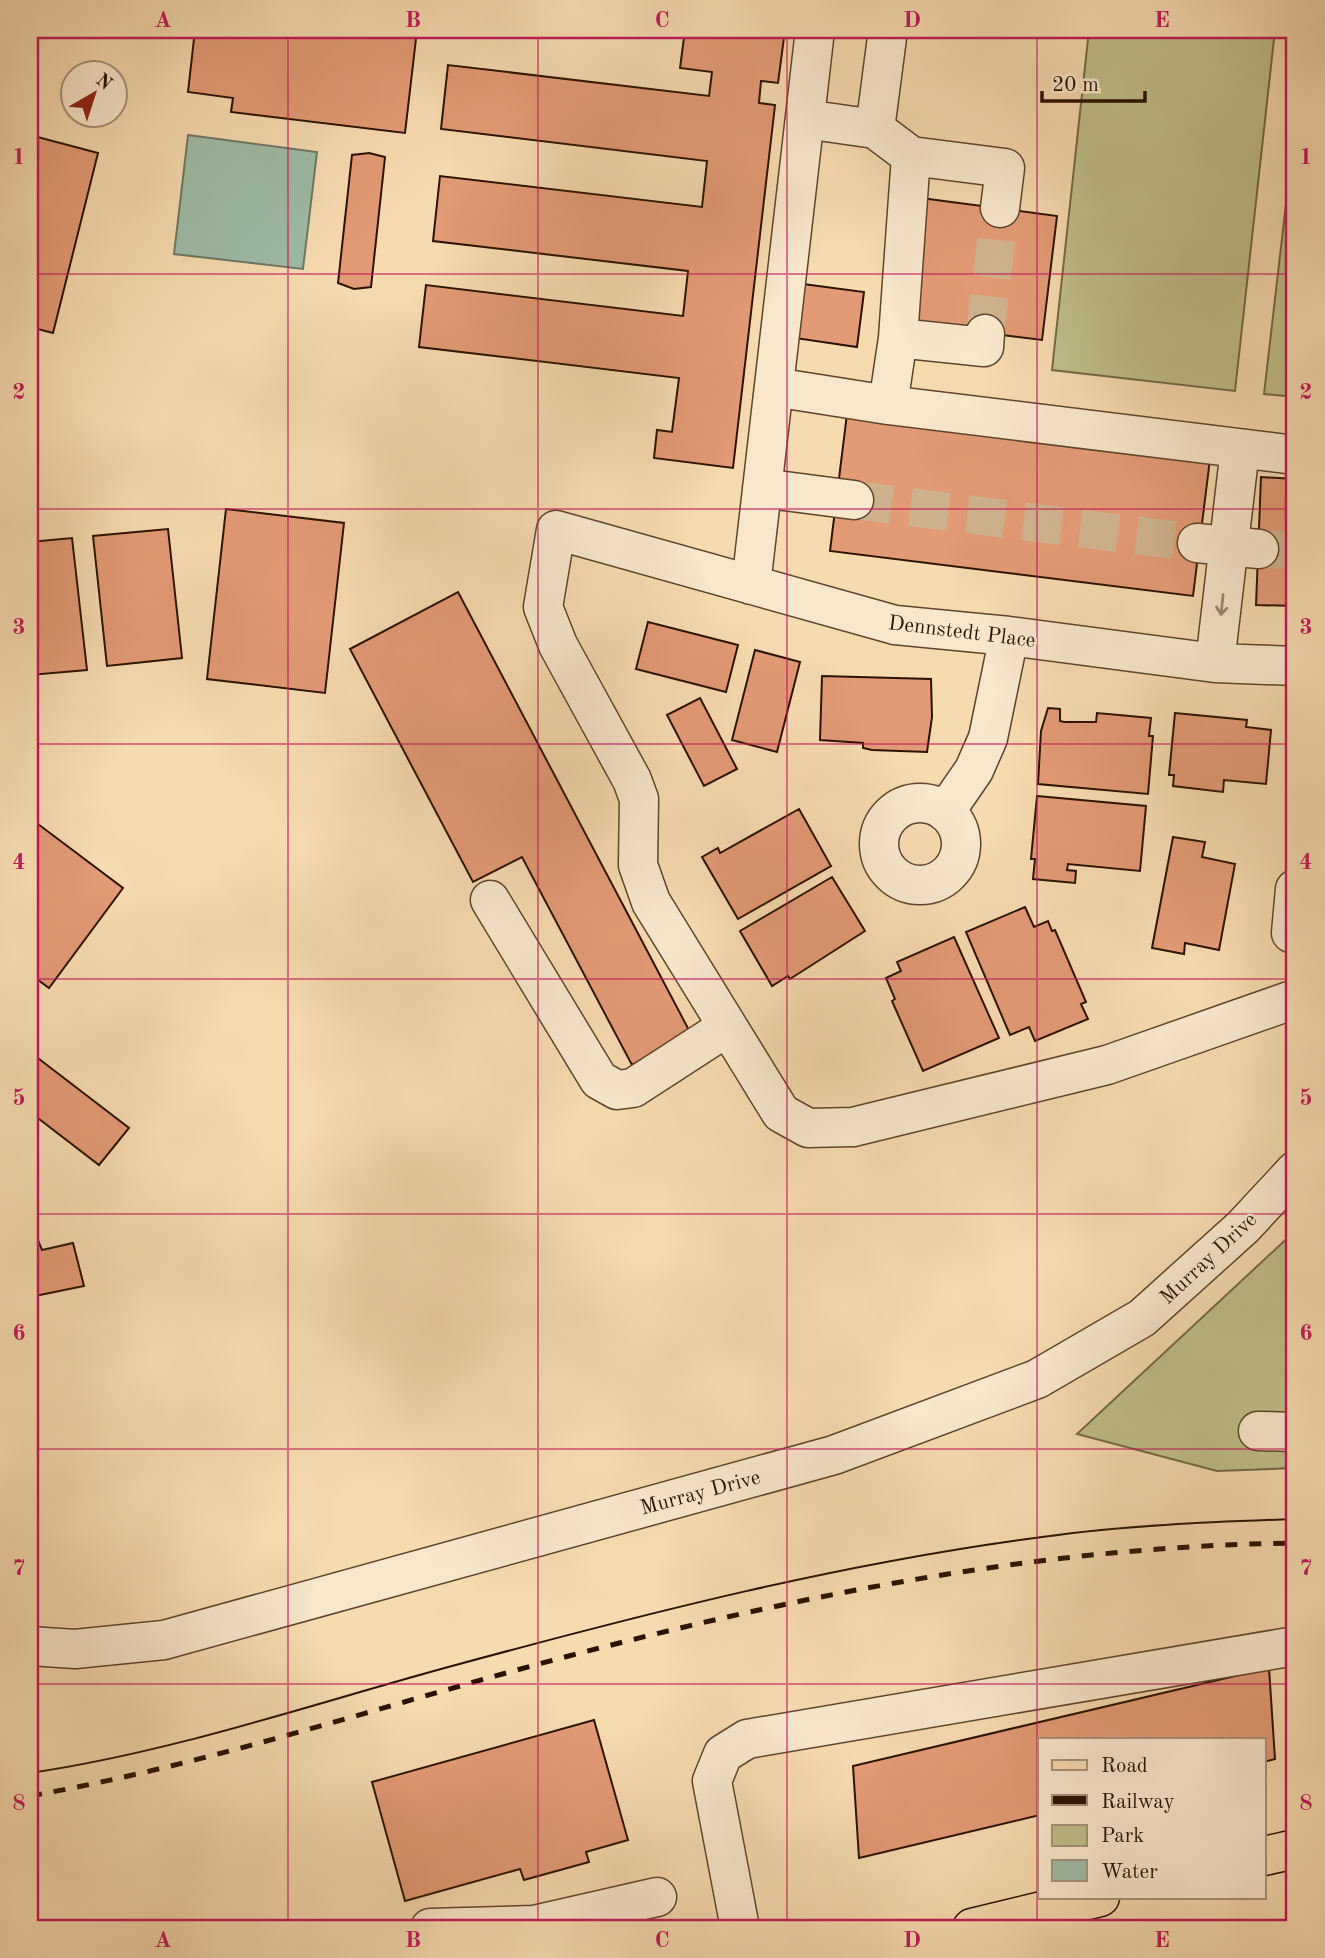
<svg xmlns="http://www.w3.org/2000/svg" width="1325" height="1958" viewBox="0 0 1325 1958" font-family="'Old Standard TT',serif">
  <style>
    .green { fill: #bfbe8a; stroke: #756845; stroke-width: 2 }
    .water { fill: #9ebba6; stroke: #707864; stroke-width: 2 }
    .building { fill: #e39a76; stroke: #2b1300; stroke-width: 2 }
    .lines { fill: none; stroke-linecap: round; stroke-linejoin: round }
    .minor-tunnel { stroke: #cdb28d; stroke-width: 38; stroke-dasharray: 38 19; stroke-linecap: butt }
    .minor-casing { stroke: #5e452c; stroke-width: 41 }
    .major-casing { stroke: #2b1300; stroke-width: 41 }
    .minor { stroke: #f9e7cc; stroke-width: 38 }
    .major { stroke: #f6dab0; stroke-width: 38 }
    .tram { stroke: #2b1300; stroke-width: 2 }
    .rail { stroke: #2b1300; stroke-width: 5; stroke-dasharray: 12 12; stroke-linecap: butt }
    .oneway { stroke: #9c8870 }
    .grid { fill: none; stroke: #c2185b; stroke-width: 2; stroke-opacity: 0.55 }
    .labels { text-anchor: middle; stroke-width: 5; stroke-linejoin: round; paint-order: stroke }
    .street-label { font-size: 21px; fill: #2b1300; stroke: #f9e7cc }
    .neatline { fill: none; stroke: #c2185b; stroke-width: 2.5 }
    .grid-label { font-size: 23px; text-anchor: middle; font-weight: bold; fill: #c2185b }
  </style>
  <rect width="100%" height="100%" fill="#f6dab0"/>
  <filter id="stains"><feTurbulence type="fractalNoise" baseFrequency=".00286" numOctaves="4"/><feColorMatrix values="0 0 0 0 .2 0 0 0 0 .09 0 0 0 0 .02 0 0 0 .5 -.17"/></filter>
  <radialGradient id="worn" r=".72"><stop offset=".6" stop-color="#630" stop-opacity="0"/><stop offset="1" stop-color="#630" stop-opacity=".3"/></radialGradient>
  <!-- green -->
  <path class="green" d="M1089 30H1275L1235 391 1052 370Z
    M1295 126V397L1264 394Z
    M1295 1231V1468L1217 1471 1077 1434Z"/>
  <!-- water -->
  <path class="water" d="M188 135 317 152 303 269 174 254Z"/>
  <!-- building -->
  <path class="building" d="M195 30H417L405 133 231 112 233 98 188 92Z
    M685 30H785L778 83 761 81 759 103 775 105 733 468 654 458 657 430 672 432 679 378 419 347 426 285 683 316 688 271 433 241 440 176 702 207 707 161 441 129 448 65 709 96 712 72 680 68Z
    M30 135 98 153 53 333 30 327Z
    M369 153 385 157 371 287 354 289 338 283 352 155Z
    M921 198 1057 216 1042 340 905 323Z
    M803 284 864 292 857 347 795 338Z
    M847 414 1210 459 1193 596 830 551Z
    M1261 477 1295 479V606L1256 605Z
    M226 509 344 523 325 693 207 679Z
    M168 529 182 658 107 666 93 536Z
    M72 538 87 670 30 675V542Z
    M458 592 691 1034 632 1065 522 857 473 882 350 649Z
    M648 622 738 645 726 692 636 669Z
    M755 650 800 662 777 752 732 740Z
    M822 676 931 679 932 717 927 752 872 750 863 748V743L820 740Z
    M700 698 737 769 704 786 667 715Z
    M1048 708 1060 709V721L1064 722H1096L1097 713 1151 718 1149 736H1153L1148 794 1038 784 1041 731Z
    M1175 713 1247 720 1246 727 1271 730 1266 784 1224 780 1223 792 1173 786 1174 775H1169Z
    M1037 796 1146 806 1140 871 1068 864 1067 870 1076 871 1075 883 1033 879 1035 859H1031Z
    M799 809 831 866 738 919 702 857 718 848 720 853Z
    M30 818 123 888 49 988 30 974Z
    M1173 837 1205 842 1202 857 1235 864 1219 950 1185 943 1184 954 1152 948Z
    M832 877 865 931 790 979 788 976 772 986 740 931Z
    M1025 907 1034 927 1048 921 1052 931 1055 930 1086 1002 1081 1004 1088 1019 1035 1041 1029 1027 1010 1035 966 932Z
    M954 937 999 1038 923 1071 892 1001 895 999 886 978 901 971 897 962Z
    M30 1052 129 1128 99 1165 30 1112Z
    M30 1221 42 1250 73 1243 84 1286 30 1297Z
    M1269 1668 1275 1759 1264 1762V1739H1040V1815L859 1858 853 1766Z
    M594 1720 628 1840 586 1852 589 1862 524 1880 520 1869 405 1901 372 1782Z"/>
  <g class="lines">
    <!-- minor-tunnel -->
    <path class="minor-tunnel" d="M985 334 1000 208
      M854 500 1197 543
      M1259 549 1295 550"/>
    <defs>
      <path id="minor" d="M805 119 875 129 911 156
        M875 129 888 30
        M898 338 984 347 985 334
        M774 387 888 405 1295 455
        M888 405 898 338 911 156 1005 168 1000 208
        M762 488 854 500
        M1197 543 1259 549
        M751 585 815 30
        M1215 663 1240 449
        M1295 666 1215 663 1009 636 895 625 556 530 543 607 558 645 632 780 639 799 638 865 651 902 781 1113 808 1128 853 1127 1107 1065 1295 999
        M879 844a41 41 0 1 1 82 0a41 41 0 1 1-82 0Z
        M945 812 974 770 988 738 1009 636
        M490 900 599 1080 617 1090 633 1088 727 1027
        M1291 933 1295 889
        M1258 1431 1295 1432
        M30 1646 75 1649 164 1640 834 1455 1037 1379 1142 1318 1243 1227 1295 1171
        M430 1928 534 1925 657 1897
        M740 1928 712 1781 723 1754 747 1739 1295 1646"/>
      <path id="major" d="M1264 1856 1295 1849
        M972 1928 1100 1897"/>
    </defs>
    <!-- minor casing -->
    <use href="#minor" class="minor-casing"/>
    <!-- major casing -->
    <use href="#major" class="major-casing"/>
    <!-- minor -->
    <use href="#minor" class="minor"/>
    <!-- major -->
    <use href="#major" class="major"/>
    <!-- tram -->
    <path class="tram" d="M30 1773C173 1752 312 1704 452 1666 647 1613 842 1563 1042 1537 1126 1525 1211 1522 1295 1519"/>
    <!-- rail -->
    <path class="rail" d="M30 1796C211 1764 387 1704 565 1657 804 1594 1047 1546 1295 1543"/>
  </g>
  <!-- one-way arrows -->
  <defs><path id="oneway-shaft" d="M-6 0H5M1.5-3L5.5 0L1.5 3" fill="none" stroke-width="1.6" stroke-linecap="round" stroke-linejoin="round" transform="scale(1.75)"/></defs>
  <use class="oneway" href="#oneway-shaft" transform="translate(1222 605) rotate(96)"/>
  <!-- grid -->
  <path class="grid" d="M288 30V1928M538 30V1928M787 30V1928M1037 30V1928M30 274H1295M30 509H1295M30 744H1295M30 979H1295M30 1214H1295M30 1449H1295M30 1684H1295"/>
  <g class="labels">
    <!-- street labels -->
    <g class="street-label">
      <text transform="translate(962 631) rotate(7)" y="7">Dennstedt Place</text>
      <text transform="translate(1208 1258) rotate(-43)" y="7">Murray Drive</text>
      <text transform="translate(700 1492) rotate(-15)" y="7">Murray Drive</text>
    </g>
  </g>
  <!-- margin -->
  <rect width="1325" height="1958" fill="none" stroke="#f6dab0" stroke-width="77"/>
  <!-- legend -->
  <rect x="1038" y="1738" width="228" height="161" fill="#f9e7cc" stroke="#a7927a" stroke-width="2"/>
  <rect x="1052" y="1760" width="35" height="10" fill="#f6dab0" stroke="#a7927a" stroke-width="2"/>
  <text x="1101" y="1772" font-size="21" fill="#2b1300">Road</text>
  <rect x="1052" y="1795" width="35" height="10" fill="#2b1300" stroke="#a7927a" stroke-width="2"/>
  <text x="1101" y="1808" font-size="21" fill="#2b1300">Railway</text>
  <rect x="1052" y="1825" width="35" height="21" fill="#bfbe8a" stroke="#a7927a" stroke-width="2"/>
  <text x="1101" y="1842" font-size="21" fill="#2b1300">Park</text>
  <rect x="1052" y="1860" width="35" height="21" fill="#9ebba6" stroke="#a7927a" stroke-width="2"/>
  <text x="1101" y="1878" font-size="21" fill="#2b1300">Water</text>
  <!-- north arrow -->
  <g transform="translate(94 94) rotate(39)"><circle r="33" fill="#f9e7cc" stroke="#a7927a" stroke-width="2"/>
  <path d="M0-5L12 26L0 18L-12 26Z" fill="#8f2418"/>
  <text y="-10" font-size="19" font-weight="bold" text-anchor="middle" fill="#2b1300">N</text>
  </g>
  <!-- scale -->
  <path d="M1042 91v10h103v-10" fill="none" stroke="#2b1300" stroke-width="3.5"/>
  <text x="1052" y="91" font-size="21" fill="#2b1300" stroke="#f9e7cc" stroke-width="5" paint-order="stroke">20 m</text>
  <rect x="38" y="38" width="1248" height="1882" class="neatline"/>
  <g class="grid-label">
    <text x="163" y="27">A</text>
    <text x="413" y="27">B</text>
    <text x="662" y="27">C</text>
    <text x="912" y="27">D</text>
    <text x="1162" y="27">E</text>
    <text x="19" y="164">1</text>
    <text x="1306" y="164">1</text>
    <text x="19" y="399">2</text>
    <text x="1306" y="399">2</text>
    <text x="19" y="634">3</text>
    <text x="1306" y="634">3</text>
    <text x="19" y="869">4</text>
    <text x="1306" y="869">4</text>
    <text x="19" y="1105">5</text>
    <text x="1306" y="1105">5</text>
    <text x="19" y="1340">6</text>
    <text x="1306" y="1340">6</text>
    <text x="19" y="1575">7</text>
    <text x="1306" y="1575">7</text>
    <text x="19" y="1810">8</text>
    <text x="1306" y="1810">8</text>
    <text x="163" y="1947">A</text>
    <text x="413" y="1947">B</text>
    <text x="662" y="1947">C</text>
    <text x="912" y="1947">D</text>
    <text x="1162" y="1947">E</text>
  </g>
  <rect width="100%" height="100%" filter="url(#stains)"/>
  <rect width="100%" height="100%" fill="url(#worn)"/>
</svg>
